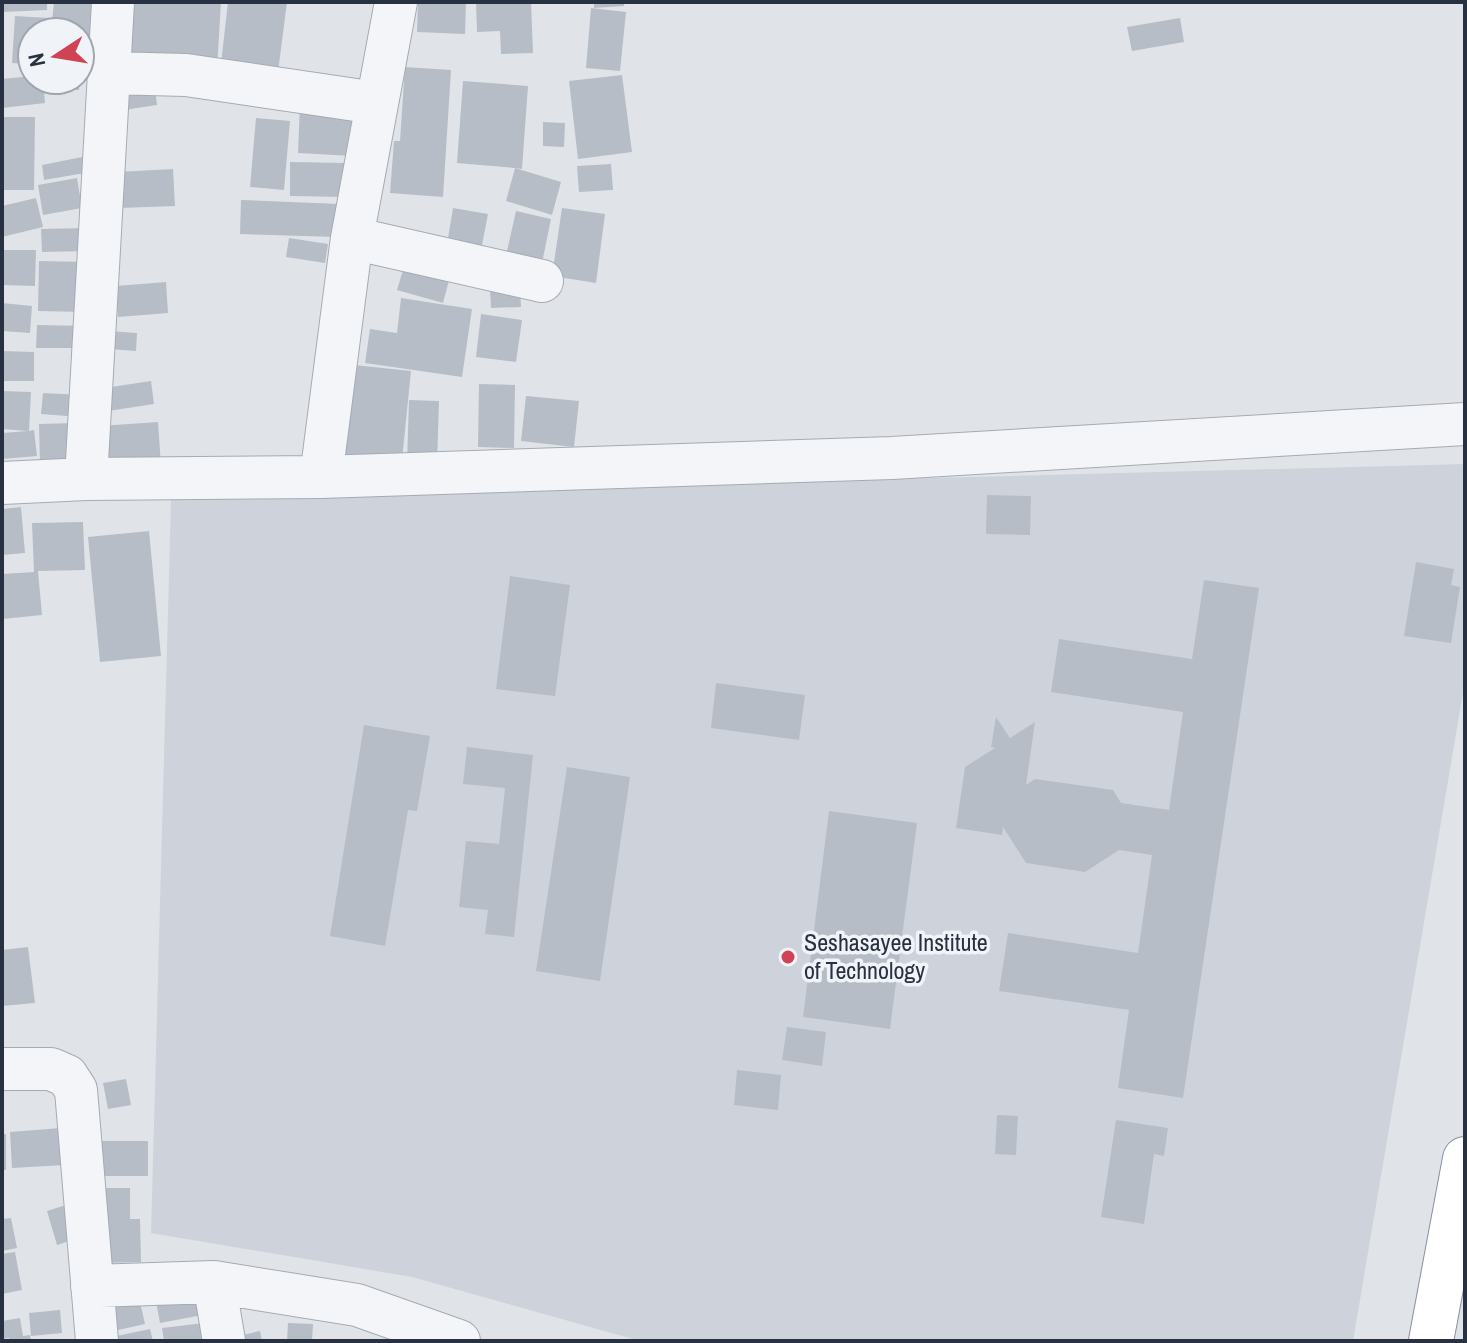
<svg xmlns="http://www.w3.org/2000/svg" width="1467" height="1343" viewBox="0 0 1467 1343" font-family="'Archivo Narrow',sans-serif">
  <style>
    .built { fill: #ced3db }
    .building { fill: #b7bdc6 }
    .lines { fill: none; stroke-linecap: round; stroke-linejoin: round }
    .minor-casing { stroke: #a5abb3; stroke-width: 44 }
    .highway-casing { stroke: #8790a0; stroke-width: 46 }
    .minor { stroke: #f3f5f8; stroke-width: 42 }
    .highway { stroke: #fff; stroke-width: 44 }
    .poi-dot { fill: #d04354; stroke: #f0f3f7; stroke-width: 3 }
    .labels { text-anchor: middle; stroke-width: 7; stroke-linejoin: round; paint-order: stroke }
    .poi-label { font-size: 24px; fill: #283141; stroke: #f0f3f7; text-anchor: start }
  </style>
  <rect width="100%" height="100%" fill="#e0e4e9"/>
  <!-- built -->
  <path class="built" d="M1465 464V681L1353 1341H640L412 1277 151 1233 171 500 401 492Z"/>
  <!-- building -->
  <path class="building" d="M2 2H47V10L2 12Z
    M54 2H98L93 40 80 38V32H51Z
    M120 2H221L217 69 117 63Z
    M228 2H287L277 80 220 73Z
    M418 2H466L465 34 417 32Z
    M476 2H531L533 53 501 54 500 31 477 32Z
    M594 2H624V6L594 8Z
    M591 8 626 12 620 71 586 68Z
    M15 16 49 18 48 32H32V64L12 63Z
    M1180 18 1184 42 1132 51 1127 27Z
    M405 67 451 70 443 197 390 193 394 141H400Z
    M622 75 632 152 578 159 569 81Z
    M32 76V80H43L45 103 2 108V79Z
    M46 80H79V90L46 89Z
    M154 80 157 105 124 110 120 85Z
    M463 81 528 86 522 169 515 168 561 182 552 215 506 201 515 168 457 163Z
    M300 104 355 107 353 156 298 153Z
    M2 117H35L34 190H2Z
    M256 118 290 121 284 190 250 187Z
    M543 122 565 123 564 147 543 146Z
    M82 157 85 173 44 180 42 165Z
    M290 162 347 163 346 197 290 196Z
    M611 164 613 190 579 192 577 166Z
    M173 169 175 206 119 208 117 172Z
    M77 178 82 208 43 215 38 185Z
    M36 198 43 227 2 237V206Z
    M241 200 339 204 337 237 240 234Z
    M453 208 488 214 481 250 447 244Z
    M562 208 605 214 596 283 552 276Z
    M516 211 551 219 541 268 505 260Z
    M86 228 87 251 42 252 41 229Z
    M289 238 328 244 325 263 286 257Z
    M2 250H36L35 286 2 285Z
    M406 260 451 273 443 303 397 290Z
    M39 261 87 262 86 312 38 311Z
    M166 282 168 313 118 317 116 286Z
    M520 287 521 307 491 308 490 289Z
    M401 298 472 309 462 377 365 363 370 329 397 333Z
    M2 303 32 306 30 333 2 331Z
    M481 314 522 320 516 362 476 357Z
    M37 325 86 326V348H36Z
    M109 331 137 333 136 351 108 349Z
    M2 351 34 352V381H2Z
    M354 365 411 371 401 470 344 464Z
    M151 381 154 404 102 412 98 389Z
    M479 384 515 385 514 448 478 447Z
    M2 391 31 392 29 431 34 430 37 456 2 459V433L28 431 2 429Z
    M43 393 82 395 80 417 41 414Z
    M526 396 579 401 574 447 521 441Z
    M409 400 439 401 437 463H407Z
    M158 422 161 466 103 471 100 426Z
    M76 423 77 463 40 464 39 424Z
    M987 495 1031 496 1030 535 986 534Z
    M21 507 25 553 2 555V509Z
    M83 522 85 570 38 571 42 615 2 619V574L34 572 32 523Z
    M149 531 161 656 100 662 88 537Z
    M1416 562 1454 569 1451 585 1460 587 1451 643 1404 636Z
    M510 576 570 585 555 696 496 689Z
    M1204 580 1259 588 1183 1098 1118 1088 1129 1010 999 991 1008 933 1138 953 1152 855 1119 850 1085 872 1026 863 1003 827 1002 835 956 828 965 767 995 748 991 747 996 717 1010 738 1035 722 1026 785 1035 779 1113 790 1121 803 1169 810 1183 712 1051 692 1059 639 1192 659Z
    M716 683 805 695 799 740 711 728Z
    M364 725 430 736 417 811 408 810 385 946 330 936Z
    M467 747 533 755 514 937 485 934 488 910 459 907 466 841 499 844 505 788 463 784Z
    M567 767 630 777 600 981 536 971Z
    M829 811 917 823 890 1029 803 1017Z
    M28 947 35 1003 2 1006V950Z
    M787 1027 826 1032 822 1066 782 1060Z
    M737 1070 781 1075 778 1110 734 1105Z
    M126 1079 131 1105 108 1109 103 1083Z
    M997 1115 1018 1116 1016 1155 995 1154Z
    M1116 1120 1168 1128 1164 1156 1154 1154 1144 1224 1101 1217Z
    M61 1128 64 1165 12 1168 10 1132Z
    M2 1134H6V1170H2Z
    M94 1141H148V1176H94Z
    M95 1188H130V1219H140L141 1262 97 1263Z
    M72 1203 82 1237 57 1245 47 1211Z
    M11 1218 17 1248 2 1251V1219Z
    M15 1252 22 1290 2 1294V1254Z
    M204 1287 208 1314 160 1323 155 1296Z
    M138 1293 145 1324 105 1333 98 1303Z
    M60 1310 62 1333 31 1336 29 1313Z
    M20 1318 23 1336 30 1335 31 1341H9V1338L2 1339V1321Z
    M204 1323 206 1341H164L162 1328Z
    M288 1323 313 1324 312 1341H287Z
    M150 1329 153 1341H108L107 1338Z
    M260 1331 262 1341H234L233 1337Z"/>
  <g class="lines">
    <defs>
      <path id="minor" d="M110 73 186 75 376 103
        M352 238 542 281
        M321 477 352 238 396 2
        M86 479 113 2
        M2 483 86 479 321 477 892 458 1465 424
        M2 1069H51L67 1076 76 1090 97 1341
        M92 1286 214 1282
        M224 1341 214 1282 357 1305 459 1341"/>
      <path id="highway" d="M1431 1341 1465 1159"/>
    </defs>
    <!-- minor casing -->
    <use href="#minor" class="minor-casing"/>
    <!-- highway casing -->
    <use href="#highway" class="highway-casing"/>
    <!-- minor -->
    <use href="#minor" class="minor"/>
    <!-- highway -->
    <use href="#highway" class="highway"/>
  </g>
  <!-- markers -->
  <circle class="poi-dot" cx="788" cy="957" r="8"/>
  <g class="labels">
    <!-- poi labels -->
    <g class="poi-label">
      <text x="804" y="951">Seshasayee Institute<tspan x="804" dy="28">of Technology</tspan></text>
    </g>
  </g>
  <!-- border -->
  <rect width="1467" height="1343" fill="none" stroke="#283141" stroke-width="8"/>
  <!-- north arrow -->
  <g transform="translate(56 56) rotate(258)"><circle r="38" fill="#f0f3f7" stroke="#a0a5ae" stroke-width="2"/>
  <path d="M0-6L14 30L0 20L-14 30Z" fill="#d04354"/>
  <text y="-12" font-size="22" font-weight="bold" text-anchor="middle" fill="#283141">N</text>
  </g>
</svg>
